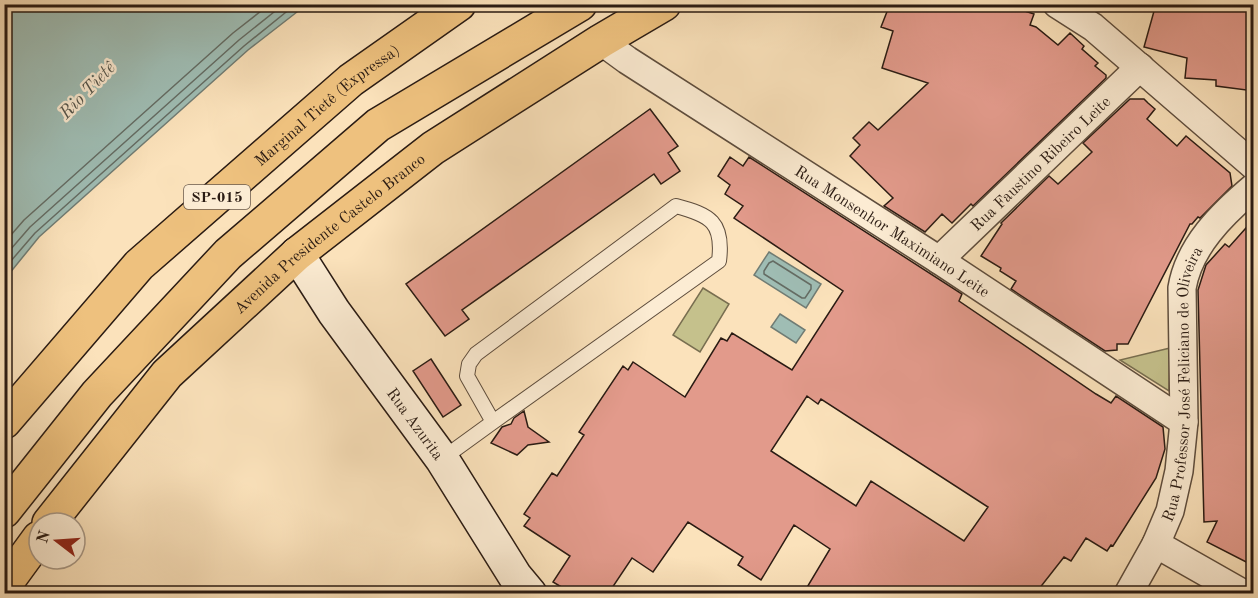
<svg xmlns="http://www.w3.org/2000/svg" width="1258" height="598" viewBox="0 0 1258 598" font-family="'Old Standard TT',serif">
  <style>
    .green { fill: #c5c18c; stroke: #786e50; stroke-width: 1.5 }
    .water { fill: #9fbdb4; stroke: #707c74; stroke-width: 1.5 }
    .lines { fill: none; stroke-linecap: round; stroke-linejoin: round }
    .shore { stroke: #646c64; stroke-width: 1.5 }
    .building { fill: #e29a8b; stroke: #2a1b13; stroke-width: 1.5; fill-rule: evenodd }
    .lane-casing { stroke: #5e4d3d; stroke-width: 16 }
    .street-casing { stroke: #5e4d3d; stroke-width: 30 }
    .secondary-casing { stroke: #2a1b13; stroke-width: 36 }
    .highway-casing { stroke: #2a1b13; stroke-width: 36 }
    .lane { stroke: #fcecd3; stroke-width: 14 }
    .street { stroke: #fcecd3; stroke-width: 27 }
    .secondary { stroke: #fcecd3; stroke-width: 33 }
    .highway { stroke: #eec17e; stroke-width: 33 }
    .labels { text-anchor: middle; stroke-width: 5; stroke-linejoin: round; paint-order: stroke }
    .shield { fill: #fcecd3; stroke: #695a4d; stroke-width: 1.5 }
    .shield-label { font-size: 15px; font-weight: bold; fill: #2a1b13 }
    .street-label { font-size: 16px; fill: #2a1b13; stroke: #fcecd3 }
    .water-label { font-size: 18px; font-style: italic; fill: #53544b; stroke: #fcecd3 }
  </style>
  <rect width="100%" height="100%" fill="#fbe2bb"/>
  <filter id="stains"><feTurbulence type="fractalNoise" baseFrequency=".00333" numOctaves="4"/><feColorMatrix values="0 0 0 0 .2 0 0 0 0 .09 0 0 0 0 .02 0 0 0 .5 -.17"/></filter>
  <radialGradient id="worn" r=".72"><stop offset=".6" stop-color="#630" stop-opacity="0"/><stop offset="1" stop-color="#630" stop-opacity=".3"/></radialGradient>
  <!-- green -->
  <path class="green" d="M703 288 729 304 700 352 673 335Z
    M1170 348 1169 391 1120 360Z"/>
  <!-- water -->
  <path class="water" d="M19 4H306V5L248 50 39 237 5 279V18Z
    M769 252 821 284 806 308 754 275Z
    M780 314 805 330 796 343 771 327Z"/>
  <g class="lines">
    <!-- shore -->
    <path class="shore" d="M4 243 24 220 233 33 270 4
      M4 257 30 227 239 40 284 4
      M773 261 811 285V289L805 298H802L764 274V271L769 263Z
      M4 269 35 233 244 46 296 4"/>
  </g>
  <!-- building -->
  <path class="building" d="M890 4H1003L1034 14 1030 25 1036 27 1058 45 1070 33 1084 46 1082 49 1098 63 1095 66 1106 75V78L973 206 971 204 952 223 942 214 925 232 884 206 893 198 850 156 860 145 853 138 869 122 878 130 928 83 882 68 893 31 881 27Z
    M1156 4H1254V91L1216 86V80L1185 78 1187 58 1144 47Z
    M1130 99H1144L1148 103 1155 109 1147 119 1177 146 1186 136 1230 173 1232 186 1200 218 1198 217 1192 224H1190L1128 344H1117V350L1105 351 1011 289 1016 281 1000 271 1001 268 981 256 1002 224 1001 223 1049 176 1058 184 1092 152 1083 143Z
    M650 109 678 146 668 153 680 171 661 184 654 174 462 310 469 319 445 336 406 284Z
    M730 157 743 166 749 157 962 294 959 301 1096 394 1111 403 1116 396 1163 427 1165 449 1156 478 1113 546 1111 545 1107 551 1086 538 1071 561 1064 557 1035 594H803L830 549 794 525 761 580 738 565 743 557 688 522 653 572 632 558 608 594H573L553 582 570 556 524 526 530 518 524 514 552 473 557 476 584 435 579 432 623 366 628 370 633 362 685 397 721 338 727 341 732 333 792 370 843 291 734 218 743 206 725 194 730 185 718 176ZM807 396 818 404 821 399 988 507 964 541 871 481 856 506 771 451Z
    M1254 219V566L1207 542 1217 521 1204 522 1198 290 1206 265 1225 244 1229 247Z
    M431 359 461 405 443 417 413 371Z
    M524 411 528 427 549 442 528 445 517 455 491 443 502 427 511 424 514 418Z"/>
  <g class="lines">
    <defs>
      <path id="lane" d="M442 459 493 422 719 261C724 222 710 215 676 206L476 354 469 364 467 376 493 422"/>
      <g id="street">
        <path d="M1057 4 1093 27 1254 166"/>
        <path id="s1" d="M601 41 627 60 939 260 1184 422"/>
        <path id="s2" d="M939 260 1140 67"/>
        <path d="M1156 544 1244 594"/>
        <path id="s3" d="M1128 594 1156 544 1170 511 1179 471 1184 422 1182 288C1189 246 1222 214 1254 187"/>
      </g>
      <g id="secondary">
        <path id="s4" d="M297 254 334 312 442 459 515 576 530 594"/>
      </g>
      <g id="highway">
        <path id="s5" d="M4 422 139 265 351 80 459 4"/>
        <path d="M4 511 97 394 228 254 378 125 580 4"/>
        <path id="s6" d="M49 523 167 374 297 254 433 148 601 41 664 4"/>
        <path d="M4 586 39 538"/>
      </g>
    </defs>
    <!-- lane casing -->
    <use href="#lane" class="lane-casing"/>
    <!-- street casing -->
    <use href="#street" class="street-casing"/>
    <!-- secondary casing -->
    <use href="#secondary" class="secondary-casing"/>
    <!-- highway casing -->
    <use href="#highway" class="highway-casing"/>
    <!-- lane -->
    <use href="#lane" class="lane"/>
    <!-- street -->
    <use href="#street" class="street"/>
    <!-- secondary -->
    <use href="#secondary" class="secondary"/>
    <!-- highway -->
    <use href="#highway" class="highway"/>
  </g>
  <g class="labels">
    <!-- shield labels -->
    <rect class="shield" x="184" y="185" width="66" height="24" rx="4.5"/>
    <g class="shield-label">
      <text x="217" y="202">SP-015</text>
    </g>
    <!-- street labels -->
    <g class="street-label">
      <text dy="6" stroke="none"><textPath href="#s5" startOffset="454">Marginal Tietê (Expressa)</textPath></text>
      <text dy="6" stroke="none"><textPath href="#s2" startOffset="140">Rua Faustino Ribeiro Leite</textPath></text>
      <text dy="6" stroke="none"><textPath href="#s1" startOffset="348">Rua Monsenhor Maximiano Leite</textPath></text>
      <text dy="6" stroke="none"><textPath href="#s6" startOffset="405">Avenida Presidente Castelo Branco</textPath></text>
      <text dy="6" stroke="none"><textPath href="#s3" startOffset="222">Rua Professor José Feliciano de Oliveira</textPath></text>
      <text dy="6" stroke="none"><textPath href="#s4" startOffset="207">Rua Azurita</textPath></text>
    </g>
    <!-- water labels -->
    <g class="water-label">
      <text transform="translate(87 90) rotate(-46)" y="6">Rio Tietê</text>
    </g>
  </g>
  <!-- margin -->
  <rect width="1258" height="598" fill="none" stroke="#fbe2bb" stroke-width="24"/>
  <rect x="6" y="6" width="1246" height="586" fill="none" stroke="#2a1b13" stroke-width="3"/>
  <rect x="12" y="12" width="1234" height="574" fill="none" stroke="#2a1b13" stroke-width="1.5"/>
  <!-- north arrow -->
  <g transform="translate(57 541) rotate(287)"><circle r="28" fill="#fcecd3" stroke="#a89886" stroke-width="1.5"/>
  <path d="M0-4.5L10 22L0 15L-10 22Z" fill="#8f2418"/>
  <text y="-9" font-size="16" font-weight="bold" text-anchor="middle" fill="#2a1b13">N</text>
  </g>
  <rect width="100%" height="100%" filter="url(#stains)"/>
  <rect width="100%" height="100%" fill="url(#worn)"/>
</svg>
